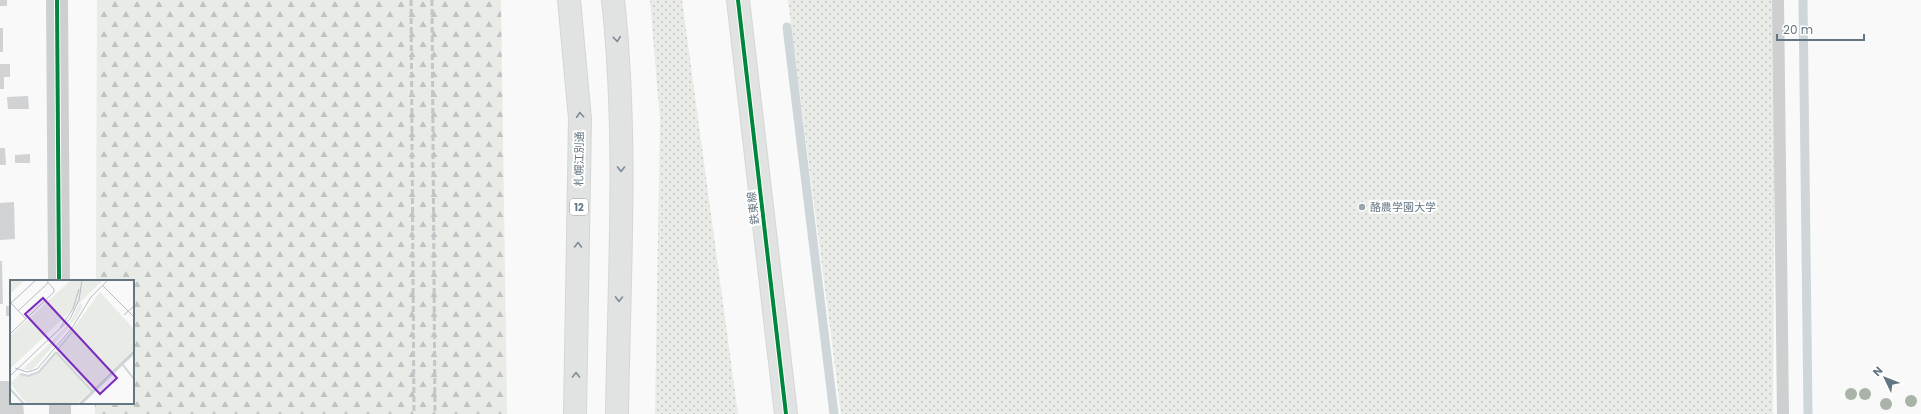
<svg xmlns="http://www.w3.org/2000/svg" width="1921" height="414" viewBox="0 0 1921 414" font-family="Poppins,'Noto Sans JP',sans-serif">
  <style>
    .grass { fill: url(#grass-dots) }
    .forest { fill: url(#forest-firs) }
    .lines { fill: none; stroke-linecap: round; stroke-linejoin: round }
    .stream { stroke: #ced6d9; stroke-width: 9 }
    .building { fill: #d0d2d3 }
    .secondary-casing { stroke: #d5d6d7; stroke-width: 24 }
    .highway-casing { stroke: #d5d6d6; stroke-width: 24 }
    .lane { stroke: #cecfd0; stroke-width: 12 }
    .street { stroke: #cecfd0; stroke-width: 22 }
    .secondary { stroke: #e1e2e2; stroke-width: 22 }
    .highway { stroke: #e1e2e2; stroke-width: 22 }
    .rail { stroke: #c3c5c6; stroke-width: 3; stroke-dasharray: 6 3; stroke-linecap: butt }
    .cycleway-casing { stroke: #fff; stroke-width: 6 }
    .cycleway { stroke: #00873e; stroke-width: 4 }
    .tree { fill: #a9b3a7 }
    .oneway { stroke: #7e8c96 }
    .poi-dot { fill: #99a4ac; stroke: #fff; stroke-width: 1.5 }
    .labels { text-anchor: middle; stroke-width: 4; stroke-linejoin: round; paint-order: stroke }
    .shield { fill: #fff; stroke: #939fa8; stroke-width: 1 }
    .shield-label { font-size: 10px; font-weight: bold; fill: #657683 }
    .street-label { font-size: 11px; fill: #657683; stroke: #fff }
    .poi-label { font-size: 11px; fill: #657683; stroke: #fff; text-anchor: start }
    .inset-river { fill: none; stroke: #ced6d9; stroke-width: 2 }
    .inset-road { fill: none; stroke: #b5bdc3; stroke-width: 1 }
    .view { fill: #7b2cbf; fill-opacity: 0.15; stroke: #7b2cbf; stroke-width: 2 }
    .inset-edge { fill: none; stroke: #657683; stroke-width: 2 }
  </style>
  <defs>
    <pattern id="grass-dots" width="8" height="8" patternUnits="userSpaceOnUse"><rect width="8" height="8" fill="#e8ebe6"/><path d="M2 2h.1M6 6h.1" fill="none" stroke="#c0c3c0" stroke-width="1.8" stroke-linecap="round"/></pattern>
    <pattern id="forest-firs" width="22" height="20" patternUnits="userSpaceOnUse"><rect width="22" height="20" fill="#e8ebe6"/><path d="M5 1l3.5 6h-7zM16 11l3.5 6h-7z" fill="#c0c3c0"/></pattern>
  </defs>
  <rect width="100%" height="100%" fill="#f9f9f9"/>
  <!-- grass -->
  <path class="grass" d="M650 0H682L738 414H655L660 120Z
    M788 0H1775L1773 414H841Z"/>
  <!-- forest -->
  <path class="forest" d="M97 0H501L507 414H95V403H133V281H96Z"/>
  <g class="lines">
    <!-- stream -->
    <path class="stream" d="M1803 0 1808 414
      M787 27 834 414"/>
  </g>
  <!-- building -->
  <path class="building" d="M0 0H7V6H0Z
    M0 28H3V52H0Z
    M0 64H10V77H4V89H0Z
    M28 96 29 109H8L7 97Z
    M0 148H5L6 165H0Z
    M30 154V163H15V155Z
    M14 202 15 239 0 240V203Z
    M0 261H2L3 304H0Z
    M6 306H11V316H6Z
    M0 381H11V403H23L24 414H0Z"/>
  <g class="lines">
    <defs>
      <path id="secondary" d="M738 0 786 414"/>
      <path id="highway" d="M569 0 580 119 575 414
        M613 0C628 137 619 276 617 414"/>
    </defs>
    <!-- secondary casing -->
    <use href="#secondary" class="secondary-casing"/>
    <!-- highway casing -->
    <use href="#highway" class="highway-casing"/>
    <!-- lane -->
    <path class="lane" d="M1778 0 1783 414"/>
    <!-- street -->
    <path class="street" d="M57 0 59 281
      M60 403V414"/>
    <!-- secondary -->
    <use href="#secondary" class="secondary"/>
    <!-- highway -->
    <use href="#highway" class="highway"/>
    <!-- rail -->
    <path class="rail" d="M411 0 414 414
      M432 0 435 414"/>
    <defs>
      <path id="cycleway" d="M57 0 59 281
        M738 0 786 414"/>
    </defs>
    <!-- cycleway casing -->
    <use href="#cycleway" class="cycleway-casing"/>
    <!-- cycleway -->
    <use href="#cycleway" class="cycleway"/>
  </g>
  <!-- trees -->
  <g class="tree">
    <circle cx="1851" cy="394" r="6"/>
    <circle cx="1865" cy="394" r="6"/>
    <circle cx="1911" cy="401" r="6"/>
    <circle cx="1886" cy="404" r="6"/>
  </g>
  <!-- one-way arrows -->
  <defs><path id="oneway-chevron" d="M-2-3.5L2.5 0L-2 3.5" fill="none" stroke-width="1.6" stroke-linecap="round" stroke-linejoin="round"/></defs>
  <g class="oneway">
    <use href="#oneway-chevron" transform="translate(617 39) rotate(84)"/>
    <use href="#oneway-chevron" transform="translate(580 115) rotate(-94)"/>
    <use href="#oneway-chevron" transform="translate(621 169) rotate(91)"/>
    <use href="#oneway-chevron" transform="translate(578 245) rotate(-89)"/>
    <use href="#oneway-chevron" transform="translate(619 299) rotate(91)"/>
    <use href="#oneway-chevron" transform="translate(576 375) rotate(-89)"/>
  </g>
  <!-- markers -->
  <circle class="poi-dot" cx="1362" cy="207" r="4"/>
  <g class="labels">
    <!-- shield labels -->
    <rect class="shield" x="570" y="199" width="18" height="16" rx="3"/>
    <g class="shield-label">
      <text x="579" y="211">12</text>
    </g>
    <!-- street labels -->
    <g class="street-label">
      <text transform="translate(579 159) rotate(-89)" y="4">札幌江別通</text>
      <text transform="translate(753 208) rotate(-97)" y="4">鉄東線</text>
    </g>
    <!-- poi labels -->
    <g class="poi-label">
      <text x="1370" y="211">酪農学園大学</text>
    </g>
  </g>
  <!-- overview -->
  <g transform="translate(10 280)">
    <rect width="124" height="124" fill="#f9f9f9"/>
    <path d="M90 12 124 49V71L83 110 47 71ZM70 23 73 25 67 37 26 86 20 90 13 89 59 44ZM46 72 81 111 67 124H17L0 103 10 94 21 95 31 90Z" fill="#e8ebe6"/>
    <path d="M61 0H93L0 89V56Z" fill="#e8ebe6"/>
    <path d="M0 0H15L1 13Z" fill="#e8ebe6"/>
    <path class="inset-river" d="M47 70 62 52M46 72 82 111M113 85 124 99M10 94 18 96 29 92 46 72M0 109 14 124M71 124 124 73"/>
    <path class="inset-road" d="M92 5 124 37M0 22 16 39M1 23 26 0M8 31 38 3M114 35 124 26M50 48 63 29 69 9M0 54 44 12V9L36 0M5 88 17 92 27 89 62 48 81 17 98 0M0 96 60 39 69 20 72 0M69 124 124 71"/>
    <path class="view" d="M33 18 107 98 90 114 15 34Z"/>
    <rect width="124" height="124" class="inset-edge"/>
  </g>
  <!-- north arrow -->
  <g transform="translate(1885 378) rotate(313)" stroke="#ffffff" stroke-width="3" paint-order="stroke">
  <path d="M0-3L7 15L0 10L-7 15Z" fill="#657683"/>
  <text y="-6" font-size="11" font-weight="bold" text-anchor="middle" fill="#657683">N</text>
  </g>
  <!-- scale -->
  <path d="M1777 34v6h87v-6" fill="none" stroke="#657683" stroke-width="2"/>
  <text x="1783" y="34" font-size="12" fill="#657683" stroke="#ffffff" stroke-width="3" paint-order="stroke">20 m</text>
</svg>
